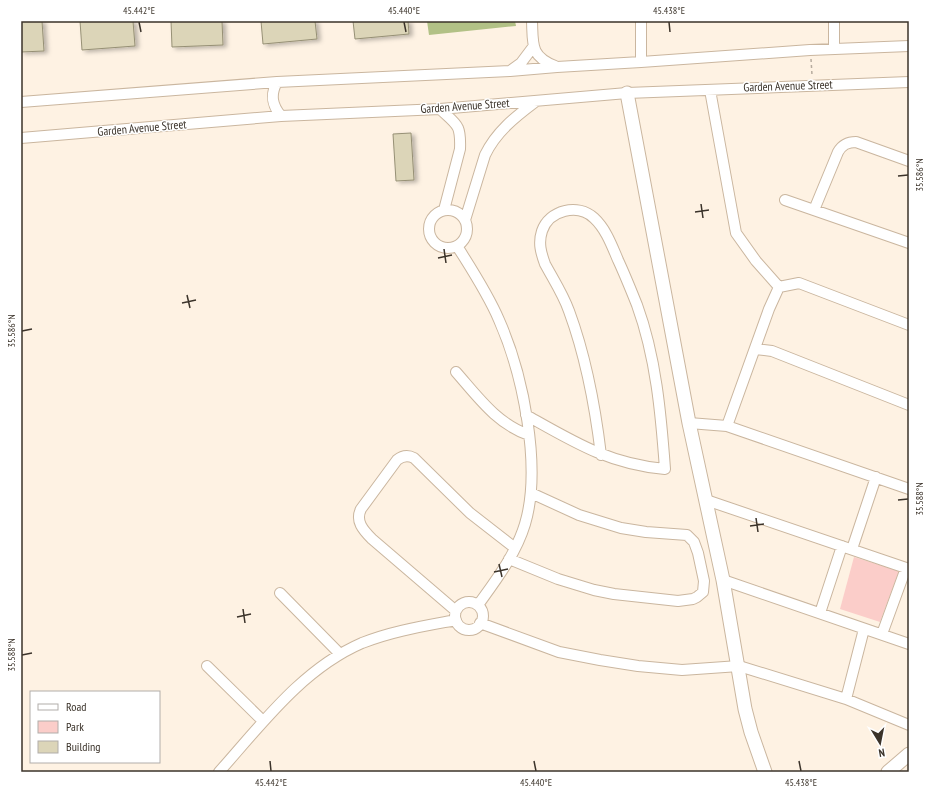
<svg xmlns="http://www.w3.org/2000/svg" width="930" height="793" viewBox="0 0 930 793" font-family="'PT Sans Narrow',sans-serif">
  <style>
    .green { fill: #fbcdc9 }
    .water { fill: #b2c186 }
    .building { fill: #dcd5b8; stroke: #969075; filter: url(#shadow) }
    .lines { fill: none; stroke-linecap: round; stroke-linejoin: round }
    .minor-casing { stroke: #cab69f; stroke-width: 12 }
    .tertiary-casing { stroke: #cab69f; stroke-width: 15 }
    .path { stroke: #b7ac9f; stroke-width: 1.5; stroke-dasharray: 3 3; stroke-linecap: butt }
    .minor { stroke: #fff; stroke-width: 10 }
    .tertiary { stroke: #fff; stroke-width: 13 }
    .ticks { fill: none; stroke: #3b332a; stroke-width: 1.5 }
    .labels { text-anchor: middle; stroke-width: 3; stroke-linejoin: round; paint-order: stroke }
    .street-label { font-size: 12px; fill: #3b332a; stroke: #fff }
    .neatline { fill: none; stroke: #3b332a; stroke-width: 1.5 }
    .ticks-label { font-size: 10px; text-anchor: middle; fill: #3b332a }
  </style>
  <defs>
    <filter id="shadow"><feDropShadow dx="3.5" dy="2" stdDeviation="2" flood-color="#0004"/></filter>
  </defs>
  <rect width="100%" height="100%" fill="#fef2e3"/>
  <!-- green -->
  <path class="green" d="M854 557 899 571 880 622 840 609Z"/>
  <!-- water -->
  <path class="water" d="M427 21H515L516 26 429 35Z"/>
  <!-- building -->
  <path class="building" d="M21 21H42L44 51 21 52Z
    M80 21H133L135 46 82 50Z
    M171 21H222L223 45 172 47Z
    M261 21H315L317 39 263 44Z
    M353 21H408L409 34 355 39Z
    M411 133 414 180 396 181 393 134Z"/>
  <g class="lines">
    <defs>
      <path id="minor" d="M532 21C533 44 530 56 555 66
        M641 21V62
        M834 21V49
        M510 71 521 63 533 47
        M277 82C270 95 272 105 281 116
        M710 90 736 233 756 261 779 287
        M21 102 277 82 510 71 557 67 641 62 810 50 909 46
        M440 109C457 125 461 124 460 149L444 210
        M21 138 281 116 440 109 627 93 909 82
        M785 200 909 243
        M814 210 838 152C842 145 847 142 856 142L909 161
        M429 229a19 19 0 1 1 38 0a19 19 0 1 1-38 0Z
        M465 220 485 155C496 132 515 117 535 102
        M457 246C472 270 488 294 499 320 523 374 542 467 525 524 516 554 496 580 478 605
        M755 349 772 351 909 405
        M456 372C478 397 497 424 529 435
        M526 415C574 442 609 464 665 469 661 414 656 357 637 305 631 290 625 275 618 260 612 246 606 229 594 218 578 203 549 210 542 231 538 243 541 253 545 264 553 279 563 294 569 311 586 357 595 405 601 455
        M689 423 727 426 909 489
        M727 426 769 309 779 287 799 283 909 325
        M706 500 909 569
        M852 549 876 477
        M509 559 558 579 594 590 614 594 678 601 693 599 697 597 703 592 704 581 698 553 694 542 687 535 646 532 621 528 579 515 531 493
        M723 580 909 644
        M280 593 340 654
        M455 616a14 14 0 1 1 28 0a14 14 0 1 1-28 0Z
        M456 611 372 539C363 530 355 521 361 509L397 460C402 456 408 455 414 458L470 513 515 548
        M820 613 842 546
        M480 623 559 652 600 660 638 666 682 670 739 666 846 699 909 725
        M882 634 906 568
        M207 666 263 721
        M846 699 864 629
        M219 772C261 725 302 669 362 643 392 631 424 626 456 620"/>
      <path id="tertiary" d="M627 93 689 423 723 580 745 709 751 732 765 772
        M888 772 909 754"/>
    </defs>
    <!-- minor casing -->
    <use href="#minor" class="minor-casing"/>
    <!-- tertiary casing -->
    <use href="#tertiary" class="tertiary-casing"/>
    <!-- path -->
    <path class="path" d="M811 59 812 75"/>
    <!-- minor -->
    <use href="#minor" class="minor"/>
    <!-- tertiary -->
    <use href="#tertiary" class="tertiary"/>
  </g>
  <!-- ticks -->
  <path class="ticks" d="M139 22 141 32M404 22 406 32M669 22 670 32M898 176 908 175M701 204 703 218M695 212 709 210M444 249 446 263M438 258 452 255M187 295 190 308M182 303 196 300M22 331 32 329M898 500 908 499M756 518 758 532M750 526 764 524M499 564 502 577M494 572 508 569M243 609 245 623M237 617 251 614M22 655 32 653M270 761 271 771M534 761 536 771M799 761 801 771"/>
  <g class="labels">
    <!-- street labels -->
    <g class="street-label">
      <text transform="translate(788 86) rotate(-2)" y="4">Garden Avenue Street</text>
      <text transform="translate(465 106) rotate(-4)" y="4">Garden Avenue Street</text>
      <text transform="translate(142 128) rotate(-5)" y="4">Garden Avenue Street</text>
    </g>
  </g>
  <!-- border -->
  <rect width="930" height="793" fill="none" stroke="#ffffff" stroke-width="44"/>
  <!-- legend -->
  <rect x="30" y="691" width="130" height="72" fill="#ffffff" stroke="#b1adaa"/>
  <rect x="38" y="704" width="20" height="6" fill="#ffffff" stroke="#b1adaa"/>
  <text x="66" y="711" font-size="12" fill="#3b332a">Road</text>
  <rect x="38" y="721" width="20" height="12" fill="#fbcdc9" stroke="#b1adaa"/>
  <text x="66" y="731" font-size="12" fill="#3b332a">Park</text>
  <rect x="38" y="741" width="20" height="12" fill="#dcd5b8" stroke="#b1adaa"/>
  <text x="66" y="751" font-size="12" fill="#3b332a">Building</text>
  <!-- north arrow -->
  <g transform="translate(880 743) rotate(170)" stroke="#ffffff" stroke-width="3" paint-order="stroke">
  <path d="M0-3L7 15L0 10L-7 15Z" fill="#3b332a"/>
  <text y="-6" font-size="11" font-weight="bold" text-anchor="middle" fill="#3b332a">N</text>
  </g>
  <rect x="22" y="22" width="886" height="749" class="neatline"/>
  <g class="ticks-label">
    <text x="139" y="14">45.442°E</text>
    <text x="404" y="14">45.440°E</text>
    <text x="669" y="14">45.438°E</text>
    <text transform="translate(919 175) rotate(-90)" y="4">35.586°N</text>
    <text transform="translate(11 331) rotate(-90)" y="4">35.586°N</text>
    <text transform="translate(919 499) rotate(-90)" y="4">35.588°N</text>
    <text transform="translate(11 655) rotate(-90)" y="4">35.588°N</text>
    <text x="271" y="786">45.442°E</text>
    <text x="536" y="786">45.440°E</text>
    <text x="801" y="786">45.438°E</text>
  </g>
</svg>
